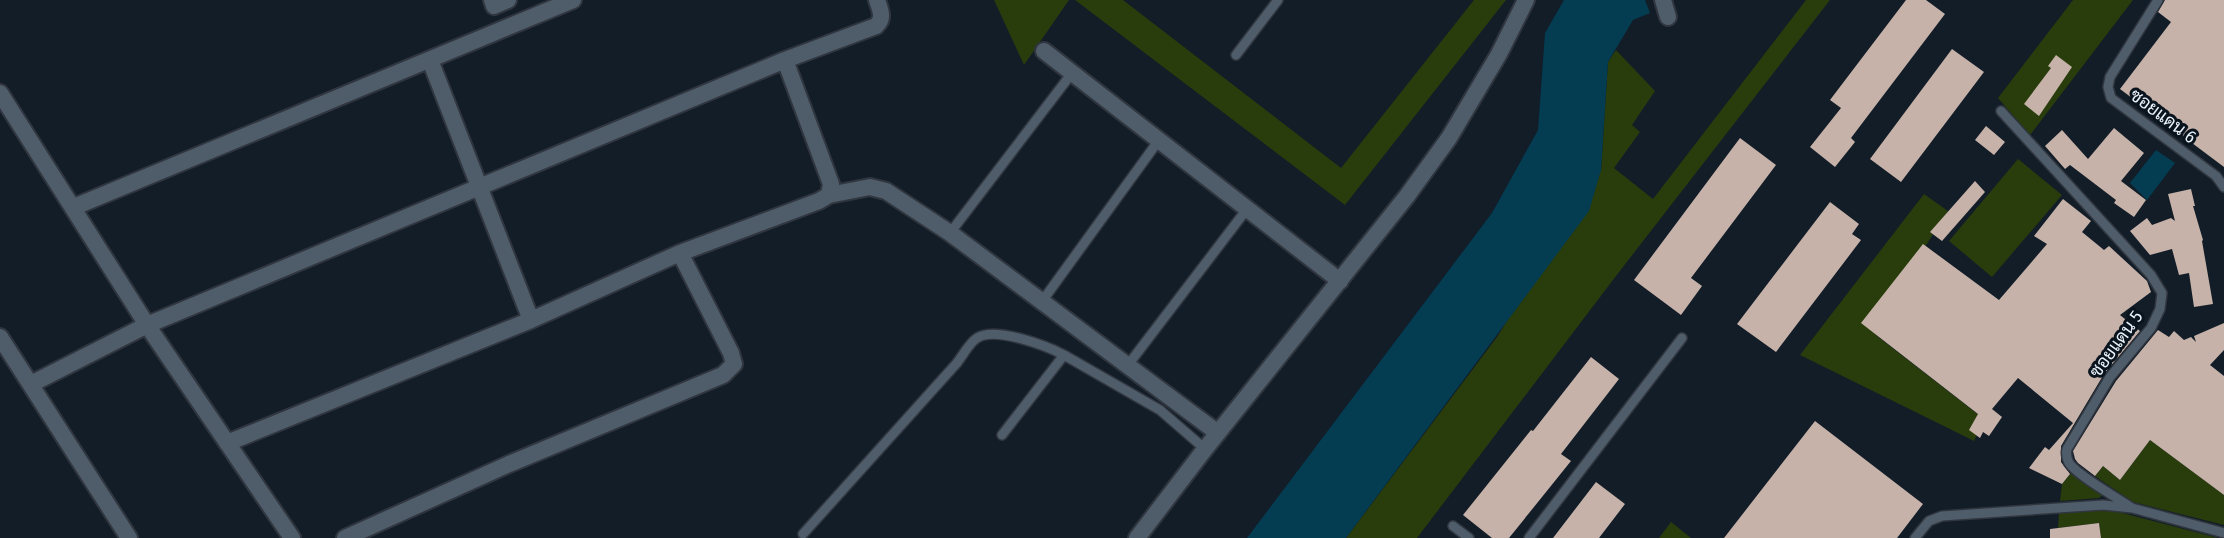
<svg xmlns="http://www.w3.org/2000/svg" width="2224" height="538" viewBox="0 0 2224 538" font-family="'Fira Sans Condensed',Sarabun,sans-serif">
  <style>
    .green { fill: #283c0c }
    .water { fill: #043c52 }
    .building { fill: #c6b2a9 }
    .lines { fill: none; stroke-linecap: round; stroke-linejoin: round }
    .service-casing { stroke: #30363f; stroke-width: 12 }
    .minor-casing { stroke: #30363f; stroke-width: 20 }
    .service { stroke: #4f5c69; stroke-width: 9 }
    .minor { stroke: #4f5c69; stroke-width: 16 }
    .labels { text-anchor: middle; stroke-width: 6; stroke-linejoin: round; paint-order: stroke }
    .street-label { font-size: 18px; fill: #ebf2fa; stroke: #09141e }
  </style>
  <rect width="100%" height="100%" fill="#121d28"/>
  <!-- green -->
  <path class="green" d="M994 0H1069L1024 65Z
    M1075 0H1123L1341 168 1474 0H1506L1345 205Z
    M1806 0H1830L1616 276 1417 538H1346L1497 337 1601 170 1608 62 1616 50 1655 91 1632 125 1640 132 1614 168 1653 199Z
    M2073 0H2133L2030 135 1998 98Z
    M2018 159 2062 195 1992 277 1949 241Z
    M1924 194 1948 211 1873 328 1877 336 1984 419 1974 441 1800 355Z
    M2150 440 2224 495V525L2133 502 2095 476 2103 466 2120 480Z
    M2072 472 2103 495 2099 498 2060 501 2062 484Z
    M2111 510 2218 538H2101L2099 523 2058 528 2059 512Z
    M1671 522 1691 538H1659Z"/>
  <!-- water -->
  <path class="water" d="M1564 0H1645L1650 13 1633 20 1608 62 1601 170 1589 211 1346 538H1247L1492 213 1538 130 1545 33Z
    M2156 150 2175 163 2147 200 2130 183Z"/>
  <!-- building -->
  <path class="building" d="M1906 0H1926L1945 14 1851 138 1855 142 1835 167 1810 147 1841 108 1830 100Z
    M2165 0H2224V167L2120 89 2171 22 2158 12Z
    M1952 49 1984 72 1901 182 1870 159Z
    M2056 55 2072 67 2039 116 2024 104 2051 68 2048 66Z
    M1986 126 2005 142 1994 155 1975 140Z
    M2114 128 2144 153 2121 181 2146 200 2134 217 2114 203 2116 200 2070 165 2065 169 2045 146 2062 130 2088 159Z
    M1740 138 1776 165 1691 278 1702 286 1681 315 1634 280Z
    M1975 181 1985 192 1942 241 1930 232Z
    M2191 189 2195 206H2193L2203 240 2202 241 2213 304 2194 307 2189 273 2179 275 2172 249 2150 255 2130 231 2147 218 2152 225 2171 218 2175 221 2168 194Z
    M2063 199 2091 221 2082 232 2104 250 2109 246 2147 281 2151 292 2120 315 2140 331 2104 374 2061 446V462L2070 474 2062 484 2029 468 2045 447 2049 450 2073 423 2018 378 1992 409 2002 417 1989 436 1983 432 1980 438 1969 430 1978 414 1861 323 1923 244 1999 300 2047 244 2034 236Z
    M1830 202 1859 224 1852 234 1861 240 1776 352 1737 324Z
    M2224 323V350L2210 365 2224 376V495L2150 440 2120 480 2103 466 2095 476 2078 463 2075 459 2073 451 2116 381 2158 330 2169 337 2174 331 2184 340 2191 337 2196 342 2194 336Z
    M1591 357 1619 379 1561 454 1571 461 1509 538H1492L1463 515 1531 430 1533 431Z
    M1815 421 1923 504 1897 538H1724Z
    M1596 482 1625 504 1599 538H1553Z
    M2099 523 2101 538H2050V529Z"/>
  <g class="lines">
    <defs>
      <path id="service" d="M2158 0 2110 77 2108 87 2111 98 2216 176 2224 187
        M1236 55 1278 0
        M2001 111 2151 275 2162 293 2160 309 2151 328 2110 377 2067 449C2066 453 2067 459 2069 463 2078 476 2118 498 2132 508
        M950 233 1072 73
        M1043 300 1159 140
        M1128 365 1247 209
        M1002 435 1064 355
        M1453 526 1469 538
        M803 534 956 364C962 357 969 343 977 338 995 326 1047 346 1064 355L1160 410 1205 449
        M1529 538 1682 338
        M1915 538 1929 521 1942 516 2103 505 2132 508 2224 533"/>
      <path id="minor" d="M492 0 494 6 508 0
        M1663 0 1668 17
        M1044 51 1340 281
        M430 60 531 320
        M785 60 831 184 829 195
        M0 93 147 325 292 538
        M74 207 573 0
        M0 337 129 538
        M31 384 147 325 785 60 876 26C885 18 880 10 877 0
        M227 443 531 320 680 253 819 201 829 195 870 187 886 191 950 233 1218 433
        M345 538 509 464 723 375 734 364 731 353 680 253
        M1137 538 1205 449 1407 196 1449 138 1499 54 1526 0"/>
    </defs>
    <!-- service casing -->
    <use href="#service" class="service-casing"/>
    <!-- minor casing -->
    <use href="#minor" class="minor-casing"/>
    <!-- service -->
    <use href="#service" class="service"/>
    <!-- minor -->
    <use href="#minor" class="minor"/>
  </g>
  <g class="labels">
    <!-- street labels -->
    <g class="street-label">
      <text transform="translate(2163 116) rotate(37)" y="6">ซอยแดน 6</text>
      <text transform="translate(2116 344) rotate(-54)" y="6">ซอยแดน 5</text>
    </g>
  </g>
</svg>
